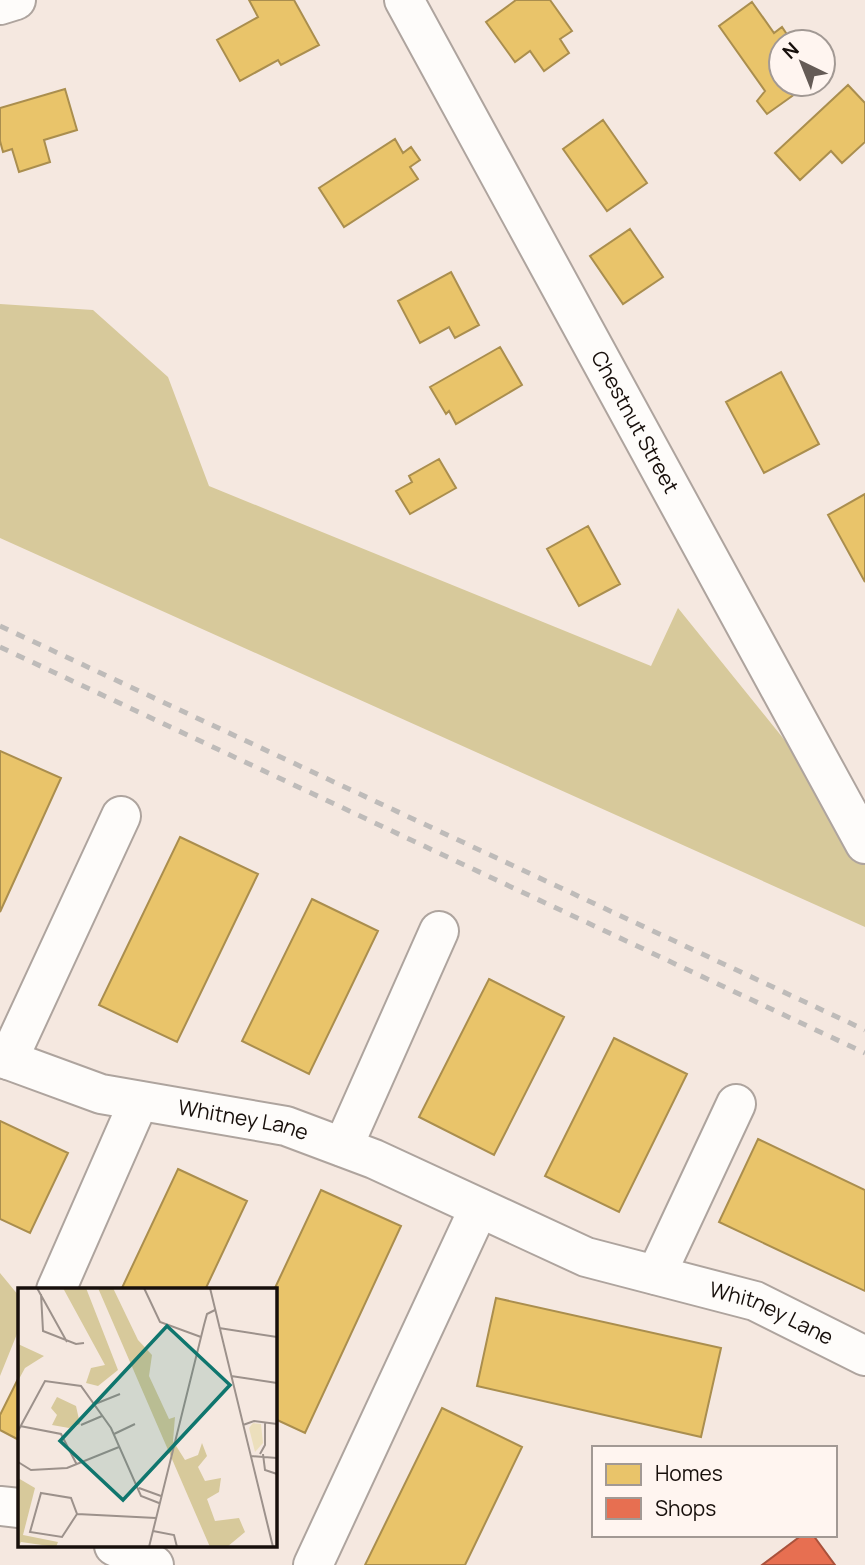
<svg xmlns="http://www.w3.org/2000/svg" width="865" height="1565" viewBox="0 0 865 1565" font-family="Manrope,sans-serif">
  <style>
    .forest { fill: #d7c99b }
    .homes { fill: #e9c46a; stroke: #aa8e4e; stroke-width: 2 }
    .shops { fill: #e76f51; stroke: #a9523c; stroke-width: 2 }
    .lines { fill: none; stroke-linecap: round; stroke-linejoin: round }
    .minor-casing { stroke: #aea49e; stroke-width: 42 }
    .minor { stroke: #fefcfa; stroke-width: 38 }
    .rail { stroke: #bebbb9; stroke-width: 5; stroke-dasharray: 9 9; stroke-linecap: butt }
    .labels { text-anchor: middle; stroke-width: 7; stroke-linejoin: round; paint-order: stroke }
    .street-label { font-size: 21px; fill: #170f0b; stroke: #fff5f0 }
    .inset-road { fill: none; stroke: #9c918b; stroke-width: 2 }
    .view { fill: #0f766e; fill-opacity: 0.15; stroke: #0f766e; stroke-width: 3.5 }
    .inset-edge { fill: none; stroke: #170f0b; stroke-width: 3.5 }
  </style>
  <rect width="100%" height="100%" fill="#f5e8e0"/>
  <!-- forest -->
  <path class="forest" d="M0 304 93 310 168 377 209 486 651 666 678 608 829 795 865 805V927L0 538Z
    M0 1273 19 1296V1329L0 1376Z"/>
  <!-- homes -->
  <path class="homes" d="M249 0H294L319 45 281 65 278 60 240 81 217 40 258 17Z
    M516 0H550L572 31 560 39 569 53 544 71 530 51 515 62 486 22Z
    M752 2 774 33 782 27 792 42H781V84H809L767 114 757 101 765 91 719 26Z
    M848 85 865 103V142L842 163 831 151 800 180 775 153Z
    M65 89 77 130 44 140 50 162 19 172 12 149 3 152 0 141V108Z
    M603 120 647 183 607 211 563 149Z
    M395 139 403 153 411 147 420 160 410 167 418 179 344 227 319 188Z
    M630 229 663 277 623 304 590 256Z
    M451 272 479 325 455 338 449 327 420 343 398 301Z
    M500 347 522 385 456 424 449 411 446 414 430 387Z
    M781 372 819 444 764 473 726 402Z
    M439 459 456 488 410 514 396 491 412 482 409 476Z
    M865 494V582L828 515Z
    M588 526 620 584 579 606 547 549Z
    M0 751 61 778 0 912Z
    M180 837 258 874 177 1042 99 1005Z
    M312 899 378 931 309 1074 242 1041Z
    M489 979 564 1017 494 1155 419 1117Z
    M614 1038 687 1074 619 1212 545 1176Z
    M0 1121 68 1153 30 1233 0 1219Z
    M758 1139 865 1190V1291L719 1222Z
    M178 1169 247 1201 205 1290H121Z
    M321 1190 401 1226 305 1433 275 1419 274 1290Z
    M496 1298 721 1348 701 1437 477 1386Z
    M19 1377V1440L0 1430V1415Z
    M442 1408 522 1447 465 1565H365Z"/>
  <!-- shops -->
  <path class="shops" d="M802 1535H813L835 1565H762Z"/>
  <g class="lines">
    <defs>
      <g id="minor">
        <path id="s1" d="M404 0 865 844"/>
        <path d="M0 5 16 0"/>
        <path id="s2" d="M0 1057 101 1094 286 1126 374 1159 586 1257 755 1301 865 1356"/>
        <path d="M8 1060 121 816"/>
        <path d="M343 1147 439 931"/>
        <path d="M656 1275 736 1104"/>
        <path d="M56 1290 139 1101"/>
        <path d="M0 1506 19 1508"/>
        <path d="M114 1546 154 1565"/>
        <path d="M313 1565 479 1208"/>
      </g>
    </defs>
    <!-- minor casing -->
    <use href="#minor" class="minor-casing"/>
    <!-- minor -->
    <use href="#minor" class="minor"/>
    <!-- rail -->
    <path class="rail" d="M0 626 865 1030
      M0 647 865 1053"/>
  </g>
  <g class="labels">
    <!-- street labels -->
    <g class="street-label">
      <text dy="7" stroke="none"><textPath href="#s1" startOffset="481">Chestnut Street</textPath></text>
      <text dy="7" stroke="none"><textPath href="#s2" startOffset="252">Whitney Lane</textPath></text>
      <text dy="7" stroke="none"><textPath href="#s2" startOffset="817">Whitney Lane</textPath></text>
    </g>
  </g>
  <!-- overview -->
  <g transform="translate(18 1288)">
    <rect width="259" height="259" fill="#f5e8e0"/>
    <path d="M235 135 243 136 245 155 237 164 231 140Z" fill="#ecdfbc"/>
    <path d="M45 0H68L100 82 80 98 68 95 73 80 87 77ZM80 0H95L120 52 134 67 131 88 151 131 157 129 155 153 167 172 180 167 184 155 189 168 180 179 187 193 203 190 201 204 189 211 197 233 221 230 227 244 209 259H192ZM0 56 26 68 7 80 1 91ZM39 109 58 118 62 136 51 140 34 137 39 127 33 120ZM0 190 17 200 5 247 40 254 38 259 3 254 0 259Z" fill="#d7c99b"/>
    <path class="inset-road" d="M19 0 49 54M126 0 142 34 183 49M192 0 255 259M23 6 25 43 58 56 66 55M201 40 259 49M213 88 259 95M77 116 102 106M63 137 84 128M225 137 236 133 259 136M2 138 43 146 59 177M0 143 27 93 63 98 93 140 123 208 141 215M96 146 117 136M242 166 247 157V134M245 166 247 182 259 186M233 168 259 170M0 174 13 182 49 180 101 159M121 200 143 208M23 205 53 210 59 226 44 249 12 244ZM59 226 138 230M135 243 156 247 159 259M131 259 186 37 189 26 197 22"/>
    <path class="view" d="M149 38 212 97 105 212 42 153Z"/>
    <rect width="259" height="259" class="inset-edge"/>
  </g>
  <!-- legend -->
  <rect x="592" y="1446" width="245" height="91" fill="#fff5f0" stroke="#a29994" stroke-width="2"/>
  <rect x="606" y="1464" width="35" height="21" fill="#e9c46a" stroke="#a29994" stroke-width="2"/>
  <text x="655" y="1481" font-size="21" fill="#170f0b">Homes</text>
  <rect x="606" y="1498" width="35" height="21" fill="#e76f51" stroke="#a29994" stroke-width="2"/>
  <text x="655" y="1516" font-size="21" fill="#170f0b">Shops</text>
  <!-- north arrow -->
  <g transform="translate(802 63) rotate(317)"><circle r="33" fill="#fff5f0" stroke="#a29994" stroke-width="2"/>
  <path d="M0-5L12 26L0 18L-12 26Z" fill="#655b56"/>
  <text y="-10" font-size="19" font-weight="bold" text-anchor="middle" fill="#170f0b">N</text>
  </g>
</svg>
